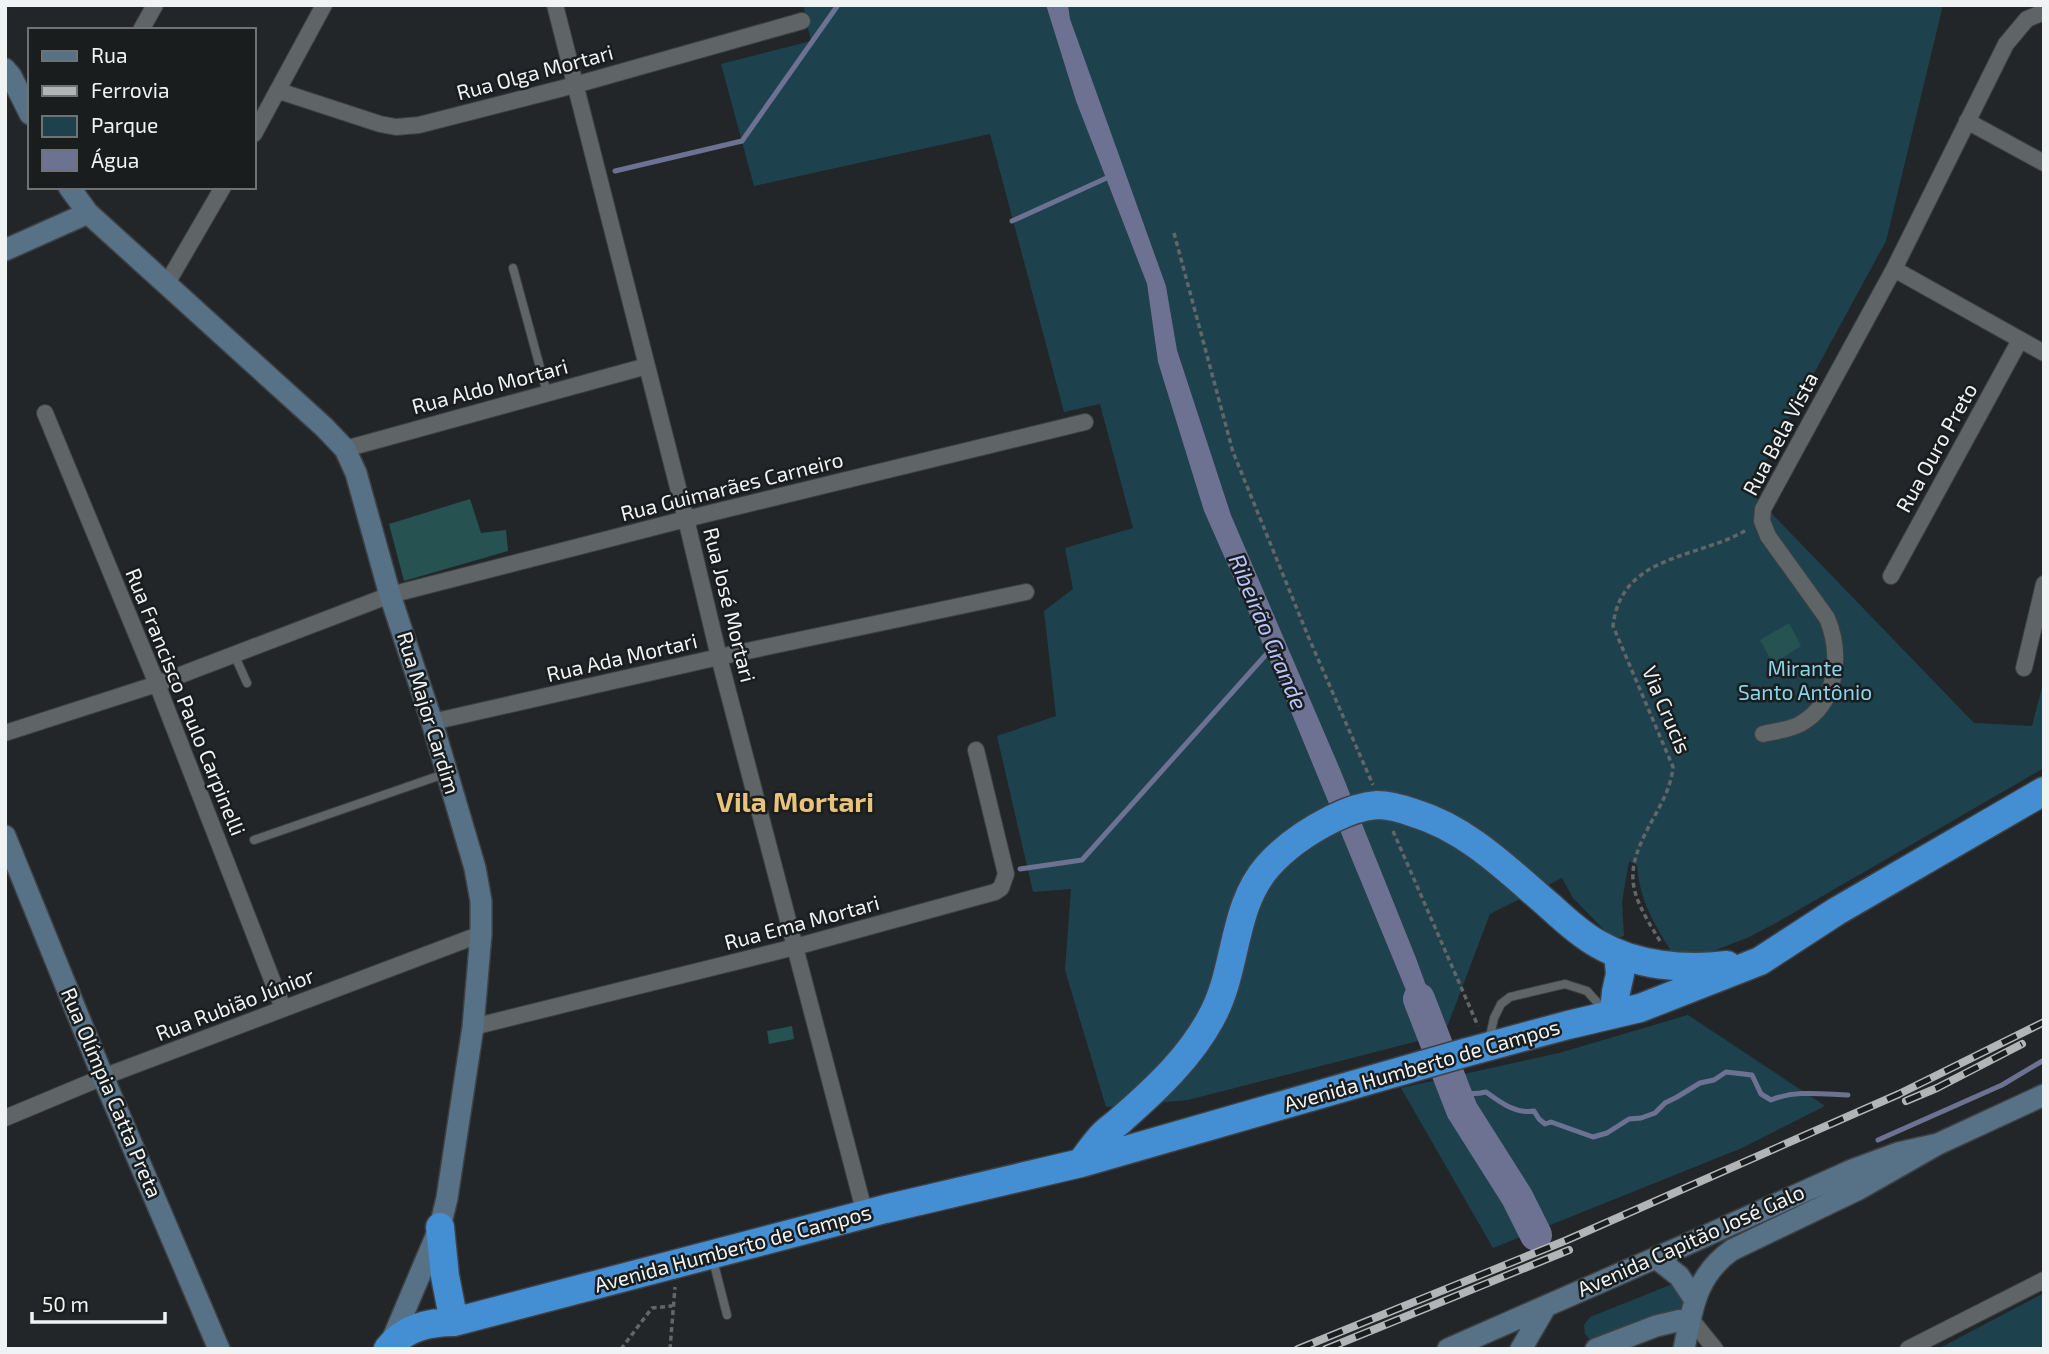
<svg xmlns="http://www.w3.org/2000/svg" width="2049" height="1354" viewBox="0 0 2049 1354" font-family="'Exo 2',sans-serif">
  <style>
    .green { fill: #1d424d }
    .water { fill: #6d7292 }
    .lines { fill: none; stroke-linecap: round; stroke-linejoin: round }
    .stream { stroke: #6d7292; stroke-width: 5 }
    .river { stroke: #6d7292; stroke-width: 32 }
    .building { fill: #265252 }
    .lane-casing { stroke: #3e4143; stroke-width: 10 }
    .street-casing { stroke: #3e4143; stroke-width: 18 }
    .secondary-casing { stroke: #3e4143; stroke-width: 24 }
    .highway-casing { stroke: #3e4143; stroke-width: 31 }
    .path { stroke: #626667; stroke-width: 3.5; stroke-dasharray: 5 3.5; stroke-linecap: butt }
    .lane { stroke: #5f6466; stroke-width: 8 }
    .street { stroke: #5f6466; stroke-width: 16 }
    .secondary { stroke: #577187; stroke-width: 21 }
    .highway { stroke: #448ed4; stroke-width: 28 }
    .rail-casing { stroke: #b1b5b6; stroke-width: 8 }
    .rail { stroke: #191d1e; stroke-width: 5; stroke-dasharray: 16; stroke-linecap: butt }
    .labels { text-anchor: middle; stroke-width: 5; stroke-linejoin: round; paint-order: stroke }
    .street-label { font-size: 21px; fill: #f0f3f4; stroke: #191d1e }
    .park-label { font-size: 21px; fill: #8bd3eb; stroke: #191d1e }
    .water-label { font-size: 23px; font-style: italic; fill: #bbc4fd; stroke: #191d1e }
    .district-label { font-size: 28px; font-weight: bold; fill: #e8c37b; stroke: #191d1e }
  </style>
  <rect width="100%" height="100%" fill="#222628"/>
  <!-- green -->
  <path class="green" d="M803 5H1046L1076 101 1147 284 1158 362 1204 511 1268 656 1426 1039 1188 1100 1106 1107 1065 970 1071 889 1033 892 997 736 1056 716 1044 611 1073 589 1065 548 1133 528 1100 404 1064 412 990 134 754 186 721 64 811 41Z
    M1068 5H1943L1886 241 1750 491 1974 723 2032 726 2044 680V768L1776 923 1747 938 1679 964C1658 929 1640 906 1637 865L1629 861 1622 902 1624 936 1613 939 1573 898 1562 878 1490 914 1444 1035 1416 958 1340 769 1231 515 1177 350 1166 286 1069 19Z
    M1688 1015 1825 1106 1742 1148 1493 1248 1401 1088 1559 1053Z
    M1670 1285 1681 1287 1685 1299 1682 1312 1591 1341 1585 1334 1584 1325 1590 1317Z
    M2044 1293V1349H1938Z"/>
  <!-- water -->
  <path class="water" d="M1046 5H1068L1070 19 1166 286 1177 350 1231 515 1340 769 1416 958 1444 1035 1426 1039 1268 656 1204 511 1158 362 1147 284 1076 101Z"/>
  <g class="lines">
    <!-- stream -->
    <path class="stream" d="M615 171 742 141 838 5
      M1012 221 1111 176
      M1020 869 1082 860 1271 649
      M1454 1087C1465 1094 1472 1095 1486 1092 1501 1103 1516 1114 1534 1111L1539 1119 1545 1124 1551 1122 1593 1137 1607 1133 1629 1119 1641 1118 1655 1113 1665 1103 1677 1097 1700 1083 1714 1080 1726 1072 1752 1075 1761 1094 1771 1100C1795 1090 1821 1094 1848 1095
      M1878 1140 2002 1085 2044 1060"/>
    <!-- river -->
    <path class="river" d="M1419 999 1462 1110 1517 1197 1536 1235"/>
  </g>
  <!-- building -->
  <path class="building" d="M470 499 481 533 506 530 508 551 404 581 389 524Z
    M1789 623 1801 646 1773 664 1760 640Z
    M792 1026 794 1039 769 1044 767 1031Z"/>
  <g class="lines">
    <defs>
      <path id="lane" d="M513 268 547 393
        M234 654 247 683
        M254 840 447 773
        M1489 1041 1494 1018 1501 1004 1510 997 1565 984 1587 991 1604 1010
        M713 1260 727 1315"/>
      <path id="street" d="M555 5 686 519 719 657 865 1214
        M141 30 155 5
        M279 91 380 124 396 127 419 125 575 85 802 21
        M1967 121 2044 163
        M254 134 324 5
        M1894 269 2044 353
        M166 285 223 187
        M45 413 157 684 283 1008
        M345 449 647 366
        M1891 576 2020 340
        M2024 668 2044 584
        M432 722 719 657 1026 592
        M5 733 157 684 390 595 686 519 1085 422
        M1763 734C1775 731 1790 730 1800 724 1838 703 1842 654 1827 618L1768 536 1762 521 1763 509 1894 269 2006 44 2027 19 2044 12
        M473 1027 795 947 995 892 1001 888 1006 874 976 750
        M5 1118 103 1077 481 934
        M1690 1318 1715 1349
        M1908 1349 2044 1280"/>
      <path id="secondary" d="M5 69 11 76 30 114
        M69 187 88 213 324 427 345 449 356 473 390 595 432 722 475 868 481 901V934L473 1027 447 1198 440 1227 390 1345
        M5 250 88 213
        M5 836 103 1077 219 1349
        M1656 1258 1679 1276 1695 1300
        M1448 1349 1692 1242 1852 1170 1898 1153 1938 1144
        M1521 1349 1546 1306
        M1596 1349 1656 1326 1690 1318
        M1684 1349C1692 1309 1696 1275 1732 1250L1859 1189 1938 1144 2044 1095"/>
      <path id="highway" d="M1614 1013 1616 992 1620 974 1618 954
        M1081 1163C1088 1154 1095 1143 1104 1134 1110 1128 1118 1123 1124 1117 1157 1088 1190 1057 1211 1018 1238 970 1231 908 1268 866 1286 846 1308 831 1332 819 1346 812 1362 806 1377 805 1389 805 1403 809 1414 813 1468 829 1510 872 1552 908 1566 921 1582 935 1598 944 1636 966 1684 970 1727 965
        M440 1227 445 1276 454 1322
        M388 1349C403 1328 430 1322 454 1322L885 1209 1081 1163 1464 1053 1568 1025 1640 1008 1760 961 1837 911 2044 791"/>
    </defs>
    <!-- lane casing -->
    <use href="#lane" class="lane-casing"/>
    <!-- street casing -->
    <use href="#street" class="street-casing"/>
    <!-- secondary casing -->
    <use href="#secondary" class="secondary-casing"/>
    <!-- highway casing -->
    <use href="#highway" class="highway-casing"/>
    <!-- path -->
    <path class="path" d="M1174 233 1233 452 1308 636 1373 785
      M1393 831 1478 1026
      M1660 941C1627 888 1623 873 1654 817 1663 801 1671 786 1673 767L1613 626C1621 553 1700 559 1748 529
      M621 1349 652 1308 672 1306
      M670 1349 675 1287"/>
    <!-- lane -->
    <use href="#lane" class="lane"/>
    <!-- street -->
    <use href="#street" class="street"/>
    <!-- secondary -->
    <use href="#secondary" class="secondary"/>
    <!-- highway -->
    <use href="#highway" class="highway"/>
    <defs>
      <path id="rail" d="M1906 1101 1937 1088 2022 1044
        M1298 1349 1567 1240 1899 1094 2044 1022
        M1326 1349 1569 1250"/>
    </defs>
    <!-- rail casing -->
    <use href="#rail" class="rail-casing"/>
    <!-- rail -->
    <use href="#rail" class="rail"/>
  </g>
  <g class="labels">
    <!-- street labels -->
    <g class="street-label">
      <text transform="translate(535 73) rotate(-15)" y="7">Rua Olga Mortari</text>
      <text transform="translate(490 387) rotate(-15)" y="7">Rua Aldo Mortari</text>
      <text transform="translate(1781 434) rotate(-62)" y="7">Rua Bela Vista</text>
      <text transform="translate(1937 448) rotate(-61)" y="7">Rua Ouro Preto</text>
      <text transform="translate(732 487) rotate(-14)" y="7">Rua Guimarães Carneiro</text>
      <text transform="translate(729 605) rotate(76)" y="7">Rua José Mortari</text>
      <text transform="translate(622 658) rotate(-13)" y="7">Rua Ada Mortari</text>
      <text transform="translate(185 702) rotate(68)" y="7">Rua Francisco Paulo Carpinelli</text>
      <text transform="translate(1666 710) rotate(67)" y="7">Via Crucis</text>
      <text transform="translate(428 713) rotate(73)" y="7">Rua Major Cardim</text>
      <text transform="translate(802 923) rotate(-15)" y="7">Rua Ema Mortari</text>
      <text transform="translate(235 1005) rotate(-21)" y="7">Rua Rubião Júnior</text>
      <text transform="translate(1422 1066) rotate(-16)" y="7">Avenida Humberto de Campos</text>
      <text transform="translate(111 1093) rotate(67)" y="7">Rua Olímpia Catta Preta</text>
      <text transform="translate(1691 1241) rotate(-24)" y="7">Avenida Capitão José Galo</text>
      <text transform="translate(733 1249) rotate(-15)" y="7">Avenida Humberto de Campos</text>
    </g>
    <!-- park labels -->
    <g class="park-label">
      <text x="1805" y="676">Mirante<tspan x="1805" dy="24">Santo Antônio</tspan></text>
    </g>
    <!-- water labels -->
    <g class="water-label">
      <text transform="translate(1268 632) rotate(67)" y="8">Ribeirão Grande</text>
    </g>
    <!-- district labels -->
    <g class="district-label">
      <text x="795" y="812">Vila Mortari</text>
    </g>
  </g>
  <!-- border -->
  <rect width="2049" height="1354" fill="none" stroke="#f0f3f4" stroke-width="14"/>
  <!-- legend -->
  <rect x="28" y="28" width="228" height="161" fill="#191d1e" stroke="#6f7374" stroke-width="2"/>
  <rect x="42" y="51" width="35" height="10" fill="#577187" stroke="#6f7374" stroke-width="2"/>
  <text x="91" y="63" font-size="21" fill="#f0f3f4">Rua</text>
  <rect x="42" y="86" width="35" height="10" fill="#b1b5b6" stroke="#6f7374" stroke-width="2"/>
  <text x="91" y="98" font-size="21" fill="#f0f3f4">Ferrovia</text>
  <rect x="42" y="116" width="35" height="21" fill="#1d424d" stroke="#6f7374" stroke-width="2"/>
  <text x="91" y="133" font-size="21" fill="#f0f3f4">Parque</text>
  <rect x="42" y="150" width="35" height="21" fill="#6d7292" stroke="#6f7374" stroke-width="2"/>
  <text x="91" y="168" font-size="21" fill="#f0f3f4">Água</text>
  <!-- scale -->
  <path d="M32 1312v10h133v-10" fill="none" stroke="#f0f3f4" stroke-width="3.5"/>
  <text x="42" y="1312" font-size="21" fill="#f0f3f4" stroke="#191d1e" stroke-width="5" paint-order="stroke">50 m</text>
</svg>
